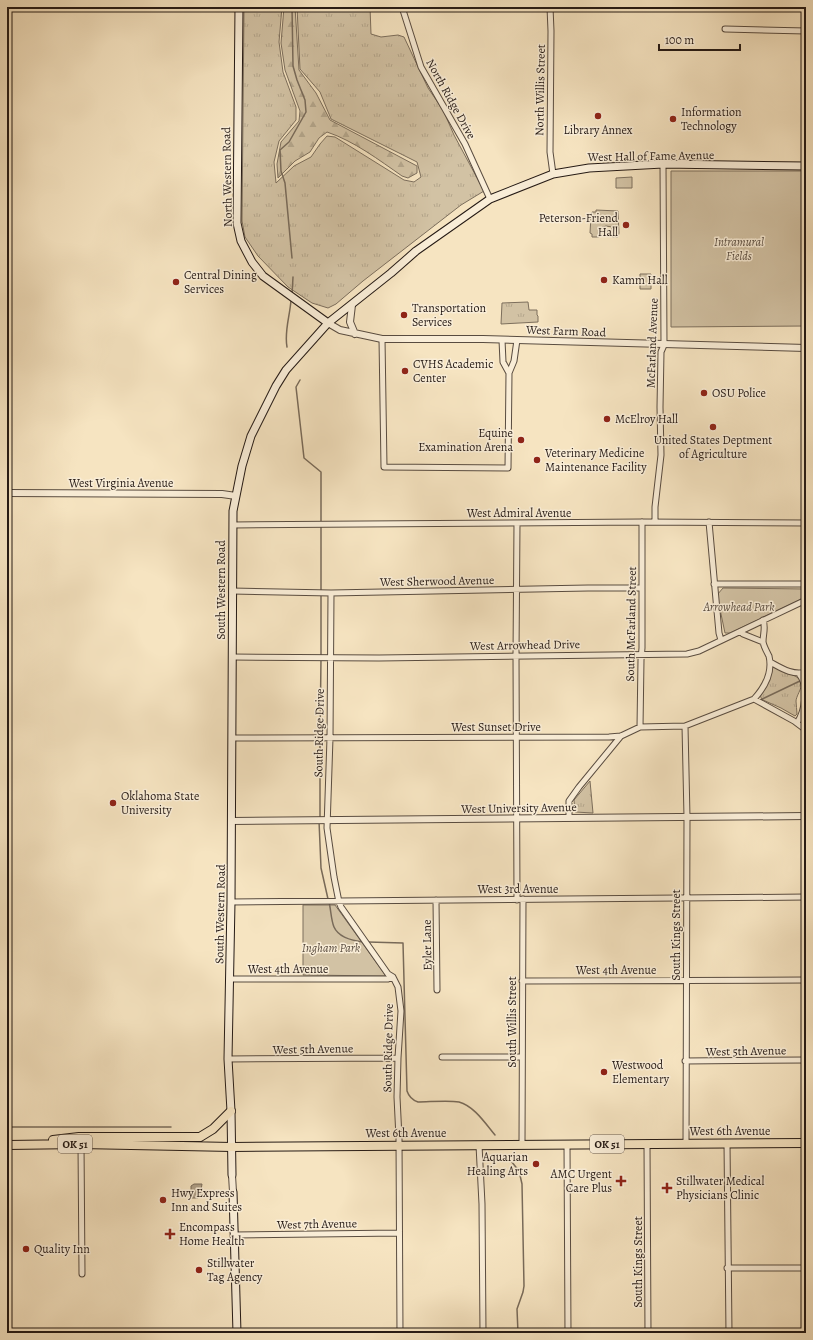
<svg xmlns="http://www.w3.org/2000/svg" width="813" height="1340" viewBox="0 0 813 1340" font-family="Alegreya,serif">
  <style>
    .grass { fill: url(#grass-tufts); stroke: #7c6e5c }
    .forest { fill: url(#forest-firs); stroke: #7c6e5c }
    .park { fill: #d2c2a4; stroke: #7c6e5c }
    .water { fill: #af9f87; stroke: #786a59 }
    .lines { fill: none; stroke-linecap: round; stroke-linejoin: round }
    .stream { stroke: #786a59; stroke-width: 1.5 }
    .minor-casing { stroke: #594c40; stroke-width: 7 }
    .tertiary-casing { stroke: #594c40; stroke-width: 8 }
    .secondary-casing { stroke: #251a15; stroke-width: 9 }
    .trunk-casing { stroke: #251a15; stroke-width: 10 }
    .minor { stroke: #f9edd7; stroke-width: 5 }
    .tertiary { stroke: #f9edd7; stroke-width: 6 }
    .secondary { stroke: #f9edd7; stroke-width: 7 }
    .trunk { stroke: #f6e4c1; stroke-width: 8 }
    .poi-dot { fill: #8f2418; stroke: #f9edd7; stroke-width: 1.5 }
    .labels { text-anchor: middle; stroke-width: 3; stroke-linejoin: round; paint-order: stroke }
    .shield { fill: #f9edd7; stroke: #65594f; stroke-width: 1 }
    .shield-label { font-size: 11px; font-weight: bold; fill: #251a15 }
    .street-label { font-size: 12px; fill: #251a15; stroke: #f9edd7 }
    .poi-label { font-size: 12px; fill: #251a15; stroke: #f9edd7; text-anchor: start }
    .park-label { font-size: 12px; font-style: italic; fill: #594c40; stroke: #f9edd7 }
  </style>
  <defs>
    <pattern id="grass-tufts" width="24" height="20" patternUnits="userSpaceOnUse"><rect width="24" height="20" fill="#d2c2a4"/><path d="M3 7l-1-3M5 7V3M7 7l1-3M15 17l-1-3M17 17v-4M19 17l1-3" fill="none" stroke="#b4a68c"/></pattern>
    <pattern id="forest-firs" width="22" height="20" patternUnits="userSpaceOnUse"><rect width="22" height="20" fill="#d2c2a4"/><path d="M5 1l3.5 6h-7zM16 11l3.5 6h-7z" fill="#b4a68c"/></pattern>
  </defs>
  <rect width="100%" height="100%" fill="#f6e4c1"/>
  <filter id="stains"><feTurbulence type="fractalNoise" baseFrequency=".005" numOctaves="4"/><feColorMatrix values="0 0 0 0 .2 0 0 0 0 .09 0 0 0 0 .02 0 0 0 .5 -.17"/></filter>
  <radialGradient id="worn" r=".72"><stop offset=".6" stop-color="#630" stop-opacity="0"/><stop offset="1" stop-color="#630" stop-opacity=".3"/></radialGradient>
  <!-- grass -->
  <path class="grass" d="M244 7H282L279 42 283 72 296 107V120L279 141 274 162 276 183 294 166 311 157 320 144 327 136 335 137 404 180 414 182 421 177 417 162 331 119 320 92 300 69 297 7H370L371 34 381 37 398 35 404 37 428 88 443 110 454 135 484 191 461 205 363 281 336 304 328 308 312 303 288 287 258 256 245 237 242 221Z
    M528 302 529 310H537V315L538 316V322L501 324 502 303Z
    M772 666C779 671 788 672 795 676 808 683 797 692 796 701 796 705 797 710 797 714L795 716 781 708 763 700 759 695Z
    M590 781 593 813 575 812 574 800Z"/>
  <!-- forest -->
  <path class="forest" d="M284 7H295L299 70 316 93 330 120 417 166V173L408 178 402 176C379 160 354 141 327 132L319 138 310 152 295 161 278 178 277 164 281 142 299 121 300 111 285 70 281 43Z"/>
  <!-- park -->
  <path class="park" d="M671 171H806V326L671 327Z
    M632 177V188H616V178Z
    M596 210 618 211 619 233 618 237H612V227L606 226 600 228 599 237H592V234L590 233 591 216H592V212H596Z
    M640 274H651V289H640Z
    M723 588 806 589V597L730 633H725L717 595Z
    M303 905H335L386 976 303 975Z"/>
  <!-- water -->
  <path class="water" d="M194 1184H202L200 1196 198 1198H191V1186Z"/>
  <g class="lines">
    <!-- stream -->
    <path class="stream" d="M292 258 285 183 281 171 280 150 289 142 306 112 305 100 297 80 293 66 292 7
      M292 295 293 277
      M287 347C284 331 290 316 291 300
      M300 380 296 387 304 458 321 472V656
      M760 700 802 680
      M320 736 321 659
      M320 818V739
      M319 821 321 868 328 899
      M329 902C331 910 331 920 334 927 339 938 354 941 364 942
      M368 942 403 943 407 1091C409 1097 412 1100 418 1102 429 1102 448 1100 459 1102 474 1106 485 1123 495 1135
      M7 1127H171
      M507 1156 519 1171 522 1184 524 1286 523 1292 517 1309 518 1333"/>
    <defs>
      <path id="minor" d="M402 7 421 67 465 144 490 199
        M550 7 551 31 550 152 553 174
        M725 29 806 31
        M382 339 384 467 508 468 509 373 514 361 517 340
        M502 340 503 362 509 373
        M655 522V507L661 455 660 407 661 352 664 345 663 164
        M709 522 719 633 721 640
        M517 523 516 655 517 900
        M233 525 642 522 806 523
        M714 584H806
        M232 591 331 593 588 588H642
        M331 593 330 738 327 828 334 877 339 902 341 907 388 974 393 977 398 987 401 1011 398 1058 397 1097 399 1138 400 1333
        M741 631 743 634 763 642
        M232 657 379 658 687 654 699 651 806 600
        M770 662C781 668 793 676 806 672
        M754 699C765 687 773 673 769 656 767 652 764 647 763 642 763 634 766 627 763 620
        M797 723C805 711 809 686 799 674
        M685 726 687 817 686 1144
        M640 727 641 660 642 648V522
        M232 738 609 737 621 736 640 727 685 726 754 699 794 721 806 730
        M569 818V801L579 787 621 736
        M436 900 437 990
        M231 902 806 897
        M230 979H388L393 977
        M522 981 806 980
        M442 1057H522
        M228 1059 398 1058
        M685 1061 806 1060
        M727 1143 729 1333
        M81 1144 82 1274
        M522 1144 523 899
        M567 1144 568 1333
        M647 1144 648 1333
        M479 1145 482 1204 483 1333
        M234 1235 399 1233
        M727 1268H806"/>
      <path id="tertiary" d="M352 305 350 322 355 334
        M328 323 340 330 382 339H483L806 348
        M7 493 222 494 236 496
        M231 821 806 816
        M232 1175 233 1192"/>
      <path id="secondary" d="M239 7 237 223 241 241 252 262 263 276 328 323
        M232 1175 231 1111 228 1059 231 902 233 511 242 466 251 436 276 386 286 370 328 323 391 273 416 251 490 199 553 174 589 168 663 164 806 166
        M233 1192 237 1333"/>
      <path id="trunk" d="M53 1140 79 1137H200L213 1129 231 1111
        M7 1145 81 1144 232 1147 806 1143"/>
    </defs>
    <!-- minor casing -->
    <use href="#minor" class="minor-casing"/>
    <!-- tertiary casing -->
    <use href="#tertiary" class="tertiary-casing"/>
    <!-- secondary casing -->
    <use href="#secondary" class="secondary-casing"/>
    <!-- trunk casing -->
    <use href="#trunk" class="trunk-casing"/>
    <!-- minor -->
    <use href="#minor" class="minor"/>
    <!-- tertiary -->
    <use href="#tertiary" class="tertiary"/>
    <!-- secondary -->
    <use href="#secondary" class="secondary"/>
    <!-- trunk -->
    <use href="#trunk" class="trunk"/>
  </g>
  <!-- markers -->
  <g class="poi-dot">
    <circle cx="598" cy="116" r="4"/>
    <circle cx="673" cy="119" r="4"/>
    <circle cx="626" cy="225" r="4"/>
    <circle cx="604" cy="280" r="4"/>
    <circle cx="176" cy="282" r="4"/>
    <circle cx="404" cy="315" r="4"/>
    <circle cx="405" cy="371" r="4"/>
    <circle cx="704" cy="393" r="4"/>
    <circle cx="607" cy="419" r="4"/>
    <circle cx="713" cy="427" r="4"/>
    <circle cx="521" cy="440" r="4"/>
    <circle cx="537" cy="460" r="4"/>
    <circle cx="113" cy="803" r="4"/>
    <circle cx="604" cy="1072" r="4"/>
    <circle cx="536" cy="1164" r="4"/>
    <path d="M619 1175h4v4h4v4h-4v4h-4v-4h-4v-4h4z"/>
    <path d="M665 1182h4v4h4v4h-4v4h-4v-4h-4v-4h4z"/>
    <circle cx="163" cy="1200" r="4"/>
    <path d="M168 1228h4v4h4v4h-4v4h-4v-4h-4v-4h4z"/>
    <circle cx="26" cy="1249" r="4"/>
    <circle cx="199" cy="1270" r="4"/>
  </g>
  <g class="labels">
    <!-- shield labels -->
    <g class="shield">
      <rect x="58" y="1135" width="34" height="18" rx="3"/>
      <rect x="590" y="1135" width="34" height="18" rx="3"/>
    </g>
    <g class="shield-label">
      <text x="75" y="1148">OK 51</text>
      <text x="607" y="1148">OK 51</text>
    </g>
    <!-- street labels -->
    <g class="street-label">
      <text transform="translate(540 90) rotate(-89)" y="4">North Willis Street</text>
      <text transform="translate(451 99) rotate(61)" y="4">North Ridge Drive</text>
      <text transform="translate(651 156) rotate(-1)" y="4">West Hall of Fame Avenue</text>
      <text transform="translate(227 177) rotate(-91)" y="4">North Western Road</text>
      <text transform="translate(566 331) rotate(2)" y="4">West Farm Road</text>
      <text transform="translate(652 343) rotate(-88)" y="4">McFarland Avenue</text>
      <text x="121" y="487">West Virginia Avenue</text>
      <text x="519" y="517">West Admiral Avenue</text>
      <text transform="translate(437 581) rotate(-1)" y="4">West Sherwood Avenue</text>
      <text transform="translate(221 590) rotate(-90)" y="4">South Western Road</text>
      <text transform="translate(631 624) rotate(-89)" y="4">South McFarland Street</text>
      <text transform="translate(525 645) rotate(-1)" y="4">West Arrowhead Drive</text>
      <text x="496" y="731">West Sunset Drive</text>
      <text transform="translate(319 733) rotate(-89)" y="4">South Ridge Drive</text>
      <text transform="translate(519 808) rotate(-1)" y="4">West University Avenue</text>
      <text x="518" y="893">West 3rd Avenue</text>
      <text transform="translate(220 914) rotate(-89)" y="4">South Western Road</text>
      <text transform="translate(676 935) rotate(-90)" y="4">South Kings Street</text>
      <text transform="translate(427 945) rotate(-91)" y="4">Eyler Lane</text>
      <text x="288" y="973">West 4th Avenue</text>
      <text x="616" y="974">West 4th Avenue</text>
      <text transform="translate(512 1022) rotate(-90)" y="4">South Willis Street</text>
      <text transform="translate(388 1048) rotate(-89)" y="4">South Ridge Drive</text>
      <text transform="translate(313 1049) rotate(-1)" y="4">West 5th Avenue</text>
      <text transform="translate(746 1051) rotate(-1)" y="4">West 5th Avenue</text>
      <text x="730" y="1135">West 6th Avenue</text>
      <text x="406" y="1137">West 6th Avenue</text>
      <text transform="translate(317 1224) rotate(-1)" y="4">West 7th Avenue</text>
      <text transform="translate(638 1262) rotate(-90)" y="4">South Kings Street</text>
    </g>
    <!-- poi labels -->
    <g class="poi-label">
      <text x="681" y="116">Information<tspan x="681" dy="14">Technology</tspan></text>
      <text x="598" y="134" text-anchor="middle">Library Annex</text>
      <text x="618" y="222" text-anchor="end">Peterson-Friend<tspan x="618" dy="14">Hall</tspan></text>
      <text x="184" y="279">Central Dining<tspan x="184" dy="14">Services</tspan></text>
      <text x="612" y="284">Kamm Hall</text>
      <text x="412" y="312">Transportation<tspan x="412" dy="14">Services</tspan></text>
      <text x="413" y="368">CVHS Academic<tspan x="413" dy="14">Center</tspan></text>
      <text x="712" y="397">OSU Police</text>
      <text x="615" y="423">McElroy Hall</text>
      <text x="513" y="437" text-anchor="end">Equine<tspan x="513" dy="14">Examination Arena</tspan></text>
      <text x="713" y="444" text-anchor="middle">United States Deptment<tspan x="713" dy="14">of Agriculture</tspan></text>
      <text x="545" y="457">Veterinary Medicine<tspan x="545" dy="14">Maintenance Facility</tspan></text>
      <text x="121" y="800">Oklahoma State<tspan x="121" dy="14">University</tspan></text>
      <text x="612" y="1069">Westwood<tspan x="612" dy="14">Elementary</tspan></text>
      <text x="528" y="1161" text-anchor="end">Aquarian<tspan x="528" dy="14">Healing Arts</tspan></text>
      <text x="612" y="1178" text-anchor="end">AMC Urgent<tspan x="612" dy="14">Care Plus</tspan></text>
      <text x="676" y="1185">Stillwater Medical<tspan x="676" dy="14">Physicians Clinic</tspan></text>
      <text x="171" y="1197">Hwy Express<tspan x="171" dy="14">Inn and Suites</tspan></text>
      <text x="179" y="1231">Encompass<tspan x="179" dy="14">Home Health</tspan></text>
      <text x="34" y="1253">Quality Inn</text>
      <text x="207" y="1267">Stillwater<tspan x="207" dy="14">Tag Agency</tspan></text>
    </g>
    <!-- park labels -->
    <g class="park-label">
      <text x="739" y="246">Intramural<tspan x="739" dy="14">Fields</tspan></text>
      <text x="739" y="611">Arrowhead Park</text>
      <text x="331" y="952">Ingham Park</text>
    </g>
  </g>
  <!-- margin -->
  <rect width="813" height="1340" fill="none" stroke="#f6e4c1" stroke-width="24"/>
  <rect x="8" y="8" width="797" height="1324" fill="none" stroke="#251a15" stroke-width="2"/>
  <rect x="12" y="12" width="789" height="1316" fill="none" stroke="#251a15"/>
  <!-- scale -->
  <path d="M659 44v6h81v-6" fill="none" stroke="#251a15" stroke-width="2"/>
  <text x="665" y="44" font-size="12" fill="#251a15" stroke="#f9edd7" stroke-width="3" paint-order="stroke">100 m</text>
  <rect width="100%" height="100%" filter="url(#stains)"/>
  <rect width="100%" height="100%" fill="url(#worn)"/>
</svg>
